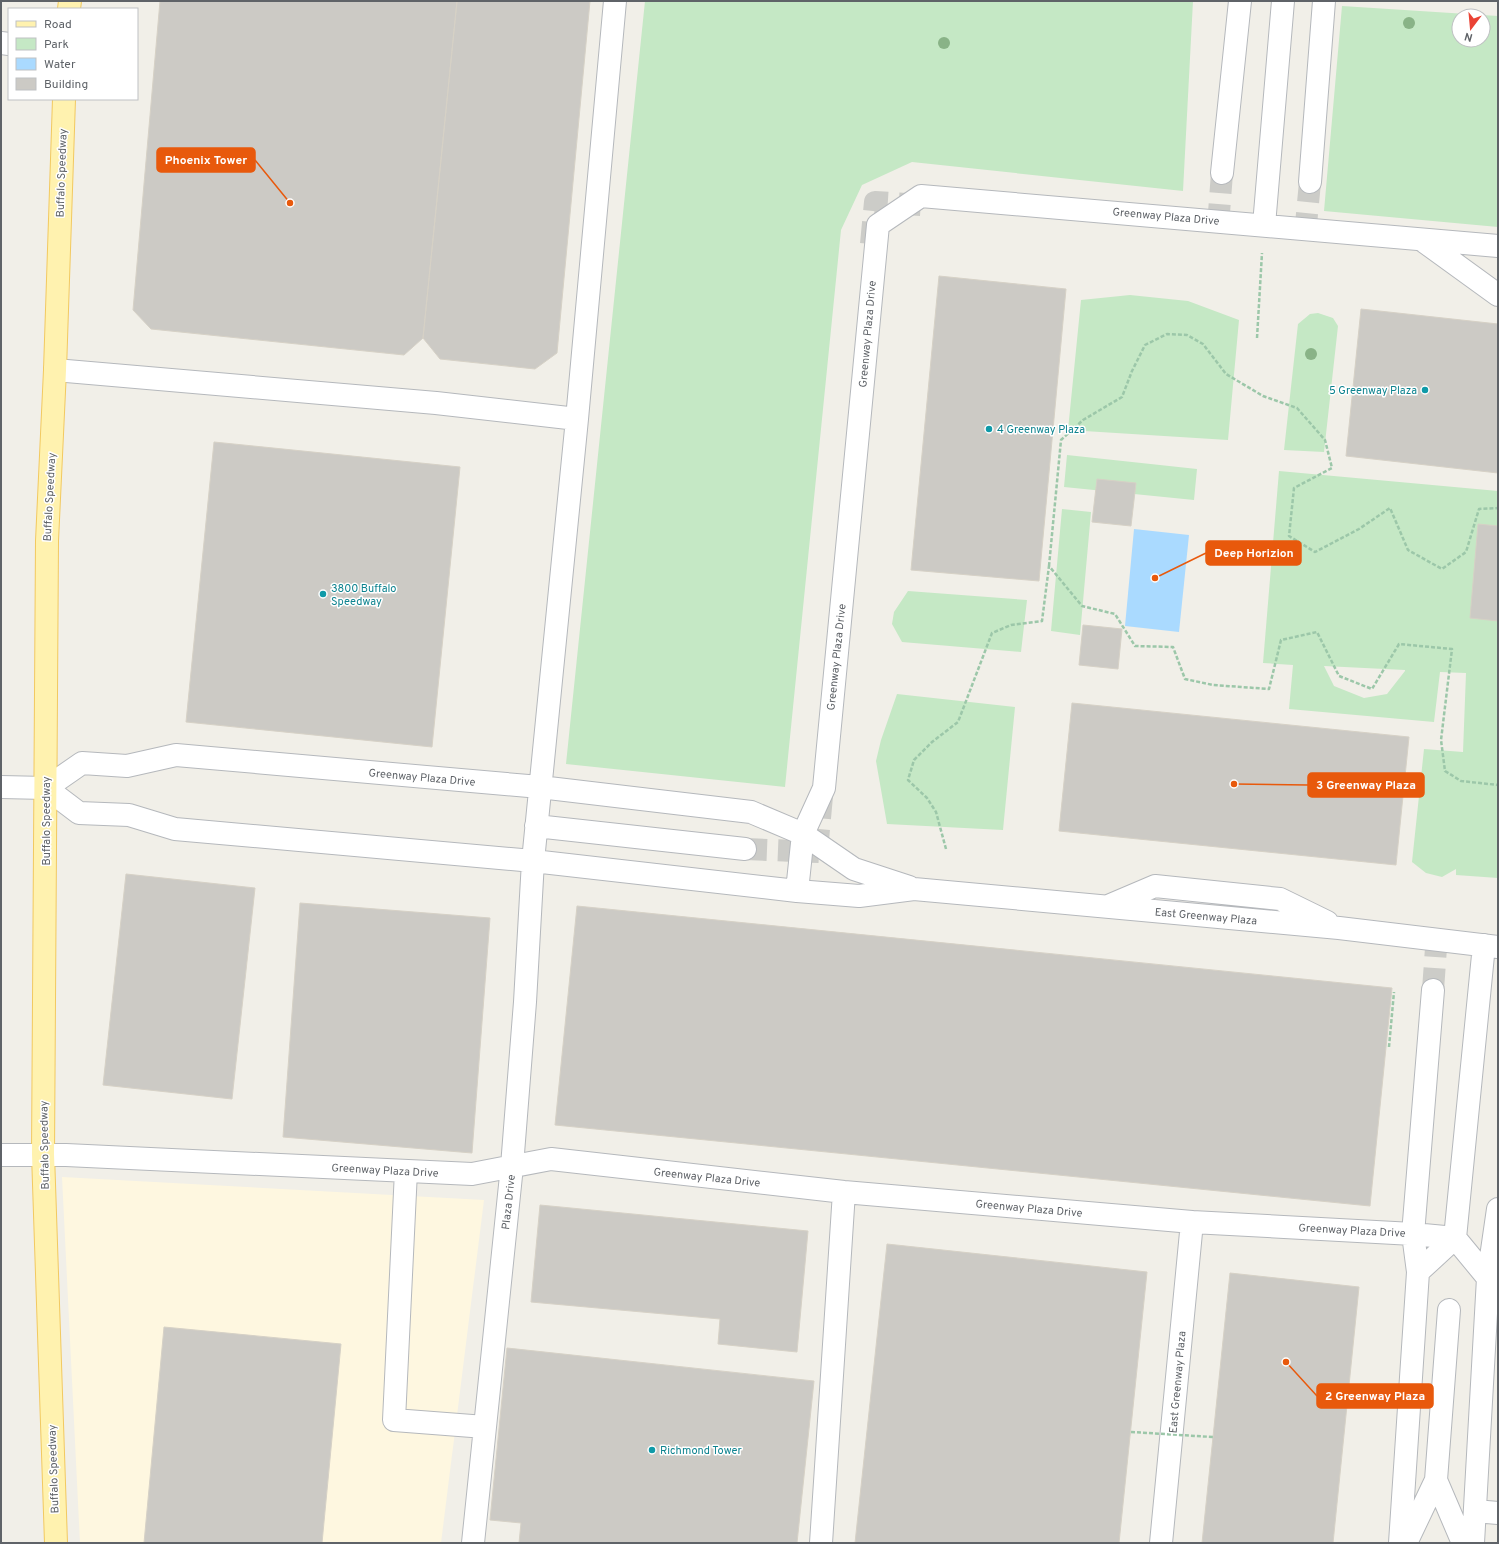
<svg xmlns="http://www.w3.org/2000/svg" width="1499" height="1544" viewBox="0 0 1499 1544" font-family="Overpass,sans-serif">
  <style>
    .commercial { fill: #fef7e0 }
    .green { fill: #c5e8c5; fill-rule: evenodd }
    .water { fill: #aadaff }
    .building { fill: #cccac5; stroke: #d6d1c6 }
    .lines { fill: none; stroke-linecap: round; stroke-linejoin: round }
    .minor-tunnel { stroke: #ccccc8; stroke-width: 22; stroke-dasharray: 22 11; stroke-linecap: butt }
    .minor-casing { stroke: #b5b8bc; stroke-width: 24 }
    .major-casing { stroke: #f2c960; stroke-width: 24 }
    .path { stroke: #9cc7a9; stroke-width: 2.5; stroke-dasharray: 4 2; stroke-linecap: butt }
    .minor { stroke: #fff; stroke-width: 22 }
    .major { stroke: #fff2af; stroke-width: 22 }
    .path-bridge { stroke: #9cc7a9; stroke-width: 2.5; stroke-dasharray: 4 2; stroke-linecap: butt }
    .tree { fill: #89b387 }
    .culture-dot { fill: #0f9aa8; stroke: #fff; stroke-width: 1.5 }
    .labels { text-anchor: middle; stroke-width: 3; stroke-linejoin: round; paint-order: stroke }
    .street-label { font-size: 11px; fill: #5f6368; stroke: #fff }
    .culture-label { font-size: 11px; fill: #0d838f; stroke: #fff; text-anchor: start }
    .leader { fill: none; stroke: #e8590c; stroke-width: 1.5 }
    .callout-dot { fill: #e8590c; stroke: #fff; stroke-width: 1.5 }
    .callout { fill: #e8590c; stroke: #e8590c; stroke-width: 1.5 }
    .callout-label { font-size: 12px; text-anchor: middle; font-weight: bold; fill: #fff }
  </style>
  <rect width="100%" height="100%" fill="#f1efe8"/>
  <!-- commercial -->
  <path class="commercial" d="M62 1177 484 1200 441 1543H80Z"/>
  <!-- green -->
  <path class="green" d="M645 1H1193L1183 191 912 162 862 185 841 230 785 787 566 764Z
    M1342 6 1498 16V227L1324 211ZM1459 16H1483V40H1459Z
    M1130 295 1188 301 1239 320 1228 440 1068 430 1081 300Z
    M1318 313 1333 318 1338 326 1324 452 1284 450 1298 324 1310 314Z
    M1067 455 1197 469 1194 500 1064 487Z
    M1279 471 1498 491V878L1456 875V869L1442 877 1426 873 1412 862 1424 749 1463 752 1466 673 1440 672 1434 722 1289 709 1293 665 1263 663ZM1324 666 1405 670V671L1387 694 1364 698 1334 686Z
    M1062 509 1091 512 1080 635 1051 631Z
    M908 591 1027 600 1021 652 902 642 892 624 894 612Z
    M897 694 1015 707 1003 830 887 824 876 761 881 740Z"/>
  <!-- water -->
  <path class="water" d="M1134 529 1189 535 1179 632 1125 626Z"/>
  <!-- building -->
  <path class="building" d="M160 1H457L423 338 404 355 151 329 133 310Z
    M457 1H590L557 353 535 369 440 359 423 338Z
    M939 276 1066 289 1039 581 911 570Z
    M1361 309 1498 324V473L1346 456Z
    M214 442 460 467 432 747 186 722Z
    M1097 479 1136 483 1131 526 1092 522Z
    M1478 524 1498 526V621L1470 618Z
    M1083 625 1122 629 1118 669 1079 665Z
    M1072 703 1409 737 1396 865 1059 831Z
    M126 874 255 888 232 1099 103 1085Z
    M300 903 490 918 472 1153 283 1137Z
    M577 906 1392 988 1370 1206 555 1125Z
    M540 1205 808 1231 797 1352 718 1344 720 1319 531 1302Z
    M887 1244 1147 1272 1119 1543H855Z
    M1230 1273 1359 1287 1333 1543H1202Z
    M164 1327 341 1344 322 1543H144Z
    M507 1348 814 1381 797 1543H519L521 1523 490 1520Z"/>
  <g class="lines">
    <!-- minor-tunnel -->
    <path class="minor-tunnel" d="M1218 226 1222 173
      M1305 235 1310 182
      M871 244 875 202 921 205
      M745 849 819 852
      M817 851 822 796
      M1433 990 1436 948"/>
    <defs>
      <path id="minor" d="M1 43 9 44
        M1222 173 1240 1
        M1310 182 1324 1
        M1264 225 1283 1
        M1422 240 1498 295
        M55 370 436 403 577 419
        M1 787 46 788 79 813 129 815 175 829 533 861 797 891 859 896 914 889 1339 928 1498 947
        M46 788 82 763 127 766 176 755 540 787 751 812 803 834 854 869 909 887
        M536 826 745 849
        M797 891 803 834 824 788 878 225 921 196 1498 246
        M1108 906 1155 886 1280 899 1327 922
        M1 1155H66L472 1174 551 1159 844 1192 1192 1222 1413 1234 1455 1238 1488 1278 1473 1543
        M406 1171 394 1420 485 1427
        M1418 1272 1413 1234 1433 990
        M1488 1278 1498 1209
        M1436 1480 1463 1543
        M1475 1511 1498 1513
        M473 1543 512 1166 525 1002 533 861 577 419 615 1
        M821 1543 844 1192
        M1161 1543 1192 1222
        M1400 1543 1418 1272 1455 1238 1484 945
        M1406 1543 1436 1480 1449 1310"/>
      <path id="major" d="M69 9 70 1
        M56 1543 43 1154 47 541 55 370 64 99"/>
    </defs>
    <!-- minor casing -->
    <use href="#minor" class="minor-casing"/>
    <!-- major casing -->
    <use href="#major" class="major-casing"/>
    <!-- path -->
    <path class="path" d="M1257 338 1262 253
      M1049 566 1061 440 1083 420 1122 397 1132 371 1145 345 1167 334 1187 335 1203 344 1226 374 1263 396 1297 408 1325 440 1332 468 1294 488 1289 536 1315 552 1359 529 1390 508 1408 550 1442 569 1466 552 1479 509 1498 508
      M946 849 936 812 927 798 908 780 914 760 932 742 958 722 992 633 1011 625 1042 621 1049 566 1082 606 1115 614 1135 646 1173 647 1185 679 1213 685 1269 689 1281 640 1317 632 1339 676 1372 689 1399 644 1452 649 1441 740 1445 771 1461 781 1498 785
      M1389 1047 1394 992"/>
    <!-- minor -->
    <use href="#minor" class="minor"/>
    <!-- major -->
    <use href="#major" class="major"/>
    <!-- path-bridge -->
    <path class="path-bridge" d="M1131 1432 1213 1437"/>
  </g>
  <!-- trees -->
  <g class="tree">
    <circle cx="1409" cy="23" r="6"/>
    <circle cx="944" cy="43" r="6"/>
    <circle cx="1311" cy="354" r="6"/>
  </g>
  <!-- markers -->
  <g class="culture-dot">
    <circle cx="1425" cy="390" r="4"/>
    <circle cx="989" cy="429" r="4"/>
    <circle cx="323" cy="594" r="4"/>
    <circle cx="652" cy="1450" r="4"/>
  </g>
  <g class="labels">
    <!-- street labels -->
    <g class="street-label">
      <text transform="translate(61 173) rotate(-88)" y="4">Buffalo Speedway</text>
      <text transform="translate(1166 216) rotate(5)" y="4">Greenway Plaza Drive</text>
      <text transform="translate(867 334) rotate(-85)" y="4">Greenway Plaza Drive</text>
      <text transform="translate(49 497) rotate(-87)" y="4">Buffalo Speedway</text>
      <text transform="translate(836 657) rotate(-84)" y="4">Greenway Plaza Drive</text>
      <text transform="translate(422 777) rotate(5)" y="4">Greenway Plaza Drive</text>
      <text transform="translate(46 821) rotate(-90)" y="4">Buffalo Speedway</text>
      <text transform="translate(1206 916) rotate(5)" y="4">East Greenway Plaza</text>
      <text transform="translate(44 1145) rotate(-91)" y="4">Buffalo Speedway</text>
      <text transform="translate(385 1170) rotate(3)" y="4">Greenway Plaza Drive</text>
      <text transform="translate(707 1177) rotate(6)" y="4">Greenway Plaza Drive</text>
      <text transform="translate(508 1202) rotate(-84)" y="4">Plaza Drive</text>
      <text transform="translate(1029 1208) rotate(5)" y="4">Greenway Plaza Drive</text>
      <text transform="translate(1352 1230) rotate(3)" y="4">Greenway Plaza Drive</text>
      <text transform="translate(1177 1382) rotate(-85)" y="4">East Greenway Plaza</text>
      <text transform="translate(53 1469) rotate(-92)" y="4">Buffalo Speedway</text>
    </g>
    <!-- culture labels -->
    <g class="culture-label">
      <text x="1417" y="394" text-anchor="end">5 Greenway Plaza</text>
      <text x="997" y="433">4 Greenway Plaza</text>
      <text x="331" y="592">3800 Buffalo<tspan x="331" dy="13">Speedway</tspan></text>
      <text x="660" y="1454">Richmond Tower</text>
    </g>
  </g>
  <!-- callouts -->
  <path class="leader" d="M290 203L255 160M1155 578L1206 553M1234 784L1308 785M1286 1362L1317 1396"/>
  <g class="callout-dot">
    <circle cx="290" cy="203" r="4"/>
    <circle cx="1155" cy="578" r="4"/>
    <circle cx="1234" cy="784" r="4"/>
    <circle cx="1286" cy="1362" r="4"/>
  </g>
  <g class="callout">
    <rect x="157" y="148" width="98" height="24" rx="4"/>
    <rect x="1206" y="541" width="95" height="24" rx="4"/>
    <rect x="1308" y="773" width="116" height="24" rx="4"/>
    <rect x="1317" y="1384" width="116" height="24" rx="4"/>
  </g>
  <g class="callout-label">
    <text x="206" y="164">Phoenix Tower</text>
    <text x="1254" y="557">Deep Horizion</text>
    <text x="1366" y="789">3 Greenway Plaza</text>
    <text x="1375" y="1400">2 Greenway Plaza</text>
  </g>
  <!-- border -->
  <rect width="1499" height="1544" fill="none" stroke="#5f6368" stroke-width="4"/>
  <!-- legend -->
  <rect x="8" y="8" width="130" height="92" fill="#ffffff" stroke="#bfc1c3"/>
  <rect x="16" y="21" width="20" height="6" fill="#fff2af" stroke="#bfc1c3"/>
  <text x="44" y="28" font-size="12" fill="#5f6368">Road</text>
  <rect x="16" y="38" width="20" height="12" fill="#c5e8c5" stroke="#bfc1c3"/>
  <text x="44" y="48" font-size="12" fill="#5f6368">Park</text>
  <rect x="16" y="58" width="20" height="12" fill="#aadaff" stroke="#bfc1c3"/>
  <text x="44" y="68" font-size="12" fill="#5f6368">Water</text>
  <rect x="16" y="78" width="20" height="12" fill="#cccac5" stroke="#bfc1c3"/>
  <text x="44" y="88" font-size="12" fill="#5f6368">Building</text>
  <!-- north arrow -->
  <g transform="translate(1471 28) rotate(196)"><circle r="19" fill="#ffffff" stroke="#bfc1c3"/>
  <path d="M0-3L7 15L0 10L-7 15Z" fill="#ea4335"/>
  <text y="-6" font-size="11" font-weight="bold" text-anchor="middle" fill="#5f6368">N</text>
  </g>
</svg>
